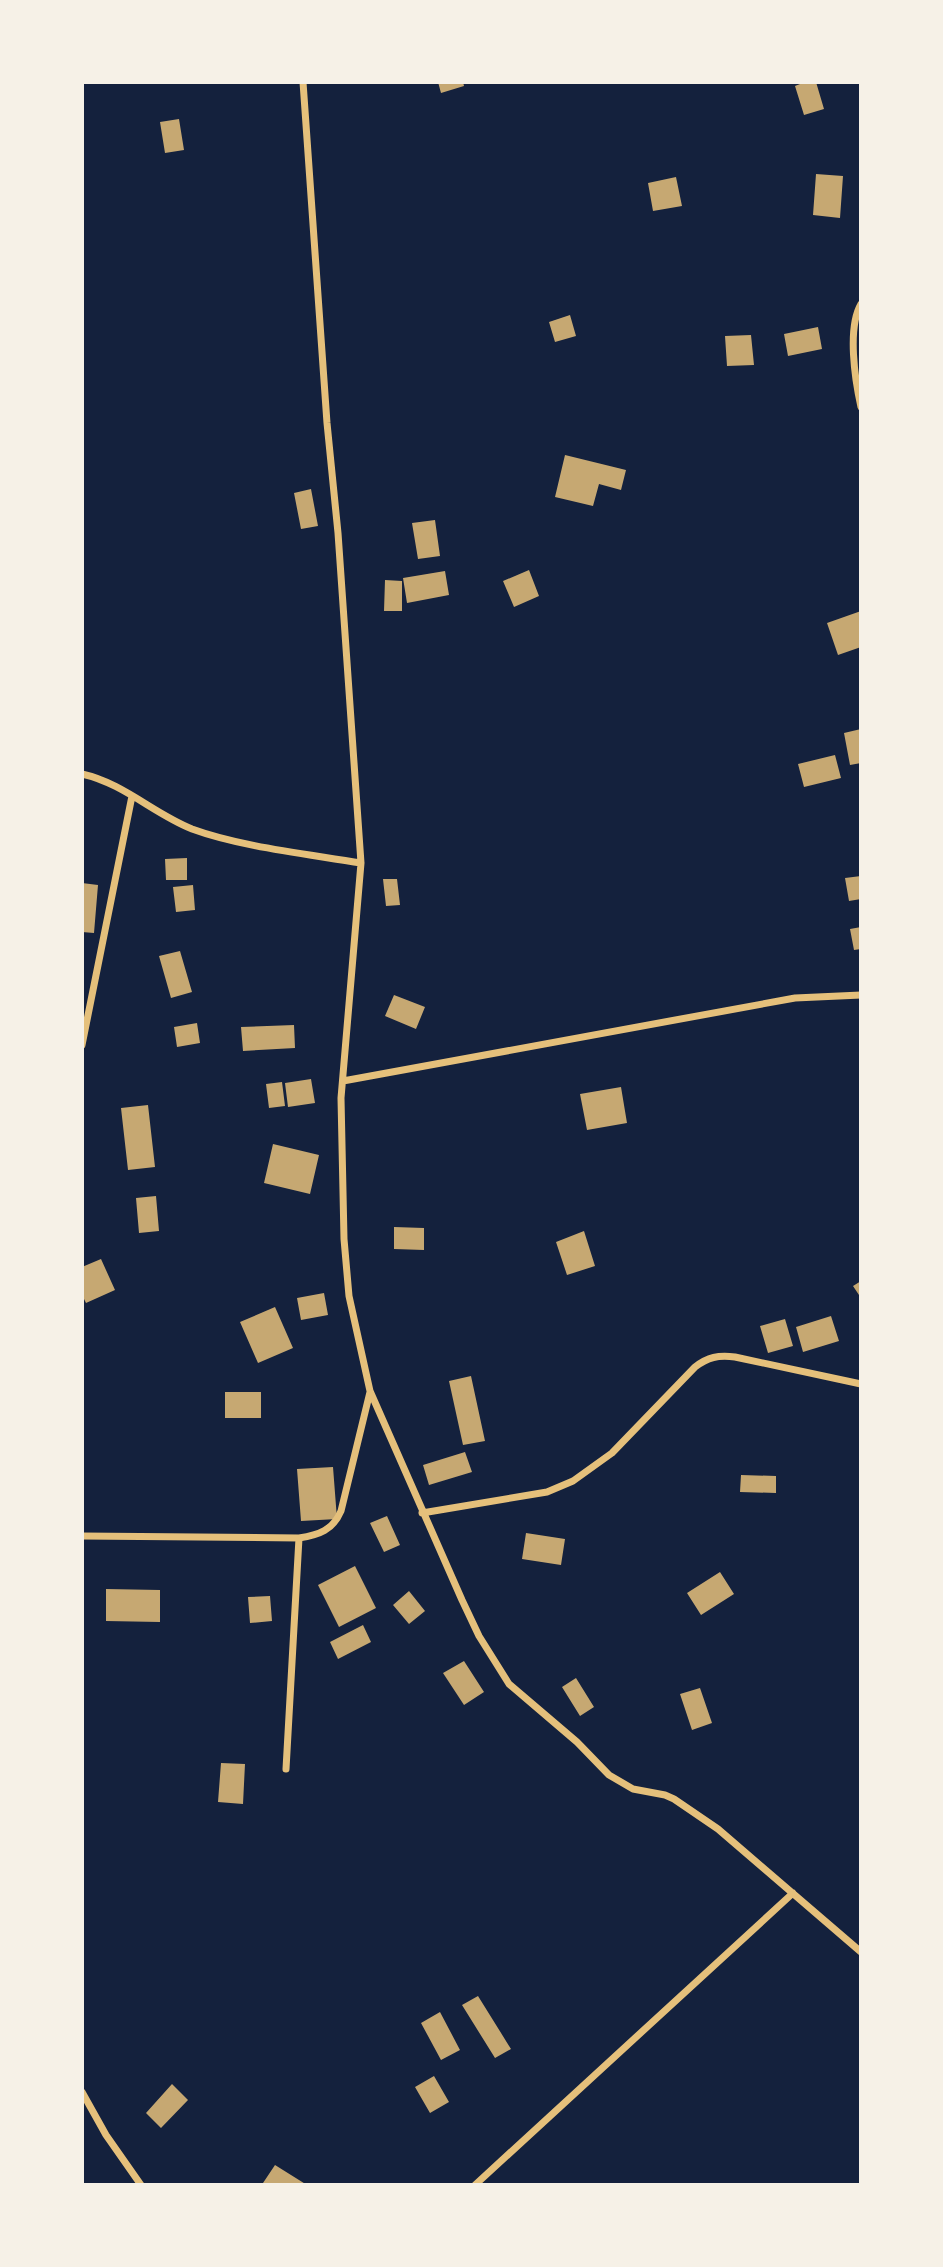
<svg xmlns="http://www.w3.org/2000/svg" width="943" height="2267" viewBox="0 0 943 2267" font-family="'PT Sans Narrow',sans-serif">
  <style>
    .building { fill: #c6a872 }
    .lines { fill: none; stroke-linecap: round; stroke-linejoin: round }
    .minor { stroke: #e5c07b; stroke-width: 7 }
  </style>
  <rect width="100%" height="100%" fill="#14213d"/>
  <!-- building -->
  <path class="building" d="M438 82H463L464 86 441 93Z
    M805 82H816L824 109 804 115 795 86Z
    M179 119 184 150 165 153 160 122Z
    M816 174 843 176 840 218 813 215Z
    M676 177 682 206 653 211 648 183Z
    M570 315 576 336 555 342 549 322Z
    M818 327 822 349 788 356 784 334Z
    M751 335 754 365 727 366 725 336Z
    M565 455 626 470 621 490 599 484 593 506 555 497Z
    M311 489 318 526 301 529 294 493Z
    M435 520 440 556 418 559 412 523Z
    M529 570 539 596 514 607 503 581Z
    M445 571 449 595 407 603 403 578Z
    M385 580 402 581V611H384Z
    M861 611V647L838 655 827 623Z
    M861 729V763L850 765 844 733Z
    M835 755 841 778 804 787 798 764Z
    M187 858V880H166L165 859Z
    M861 876V899L849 901 845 878Z
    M383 879H397L400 905 386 906Z
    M82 883 98 885 94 933 82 932Z
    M193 885 195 910 176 912 173 887Z
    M861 927V949L854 950 850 929Z
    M180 951 192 992 171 998 159 956Z
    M394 995 425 1007 416 1029 385 1016Z
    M197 1023 200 1043 177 1047 174 1027Z
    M294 1025 295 1048 243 1051 241 1027Z
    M311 1079 315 1103 288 1107 285 1083Z
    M282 1082 285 1106 269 1108 266 1084Z
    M621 1087 627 1123 587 1130 580 1094Z
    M148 1105 155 1167 128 1170 121 1108Z
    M273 1144 319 1155 310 1194 264 1183Z
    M156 1196 159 1231 139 1233 136 1198Z
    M394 1227 424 1228V1250L394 1249Z
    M584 1231 595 1266 567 1275 556 1242Z
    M101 1259 115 1290 86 1303 82 1295V1267Z
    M861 1281V1298L853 1286Z
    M324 1293 328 1315 301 1320 297 1298Z
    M275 1307 293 1348 258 1363 240 1322Z
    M831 1316 839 1341 803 1352 796 1327Z
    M785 1319 793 1346 768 1353 760 1326Z
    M471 1376 485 1441 463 1445 449 1381Z
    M225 1392H261V1418H225Z
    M465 1452 472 1472 429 1485 423 1465Z
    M333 1467 337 1519 301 1521 297 1469Z
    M741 1475 776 1476V1493L740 1492Z
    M387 1516 400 1545 384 1552 370 1523Z
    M526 1533 565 1539 561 1565 522 1559Z
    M355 1566 376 1608 339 1627 318 1585Z
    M720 1572 734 1594 701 1615 687 1593Z
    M106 1589 160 1590V1622L106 1621Z
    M409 1591 425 1611 409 1624 393 1605Z
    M270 1596 272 1621 250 1623 248 1597Z
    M363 1625 371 1642 338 1659 330 1642Z
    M464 1661 484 1692 464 1705 443 1673Z
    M576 1678 594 1707 580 1716 562 1687Z
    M700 1688 712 1723 692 1730 680 1694Z
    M221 1763 245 1764 243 1804 218 1802Z
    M478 1996 511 2049 495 2058 462 2005Z
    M440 2012 460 2050 441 2060 421 2023Z
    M434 2076 449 2102 430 2113 415 2087Z
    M172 2084 188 2100 161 2128 146 2113Z
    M275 2165 307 2185 263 2183Z"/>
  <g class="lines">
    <!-- minor -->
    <path class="minor" d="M303 82 327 423 338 533 361 863 341 1098 344 1239 349 1296 370 1391 462 1600 479 1636 509 1684 577 1742 609 1775 633 1789 665 1795 674 1799 718 1829 861 1952
      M861 304C847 328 855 380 861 407
      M82 774C123 783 154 814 192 829 241 847 308 854 361 863
      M82 1045 132 796
      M343 1081 795 998 861 995
      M422 1513 547 1492 573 1481 612 1453 695 1367C708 1357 718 1355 735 1357L861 1384
      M82 1536 299 1538C319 1535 333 1530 341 1511L370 1392
      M286 1769 299 1538
      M82 2092 106 2135 141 2185
      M475 2185 793 1893"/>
  </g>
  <!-- border -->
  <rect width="943" height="2267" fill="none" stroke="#f6f1e7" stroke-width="168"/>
</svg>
